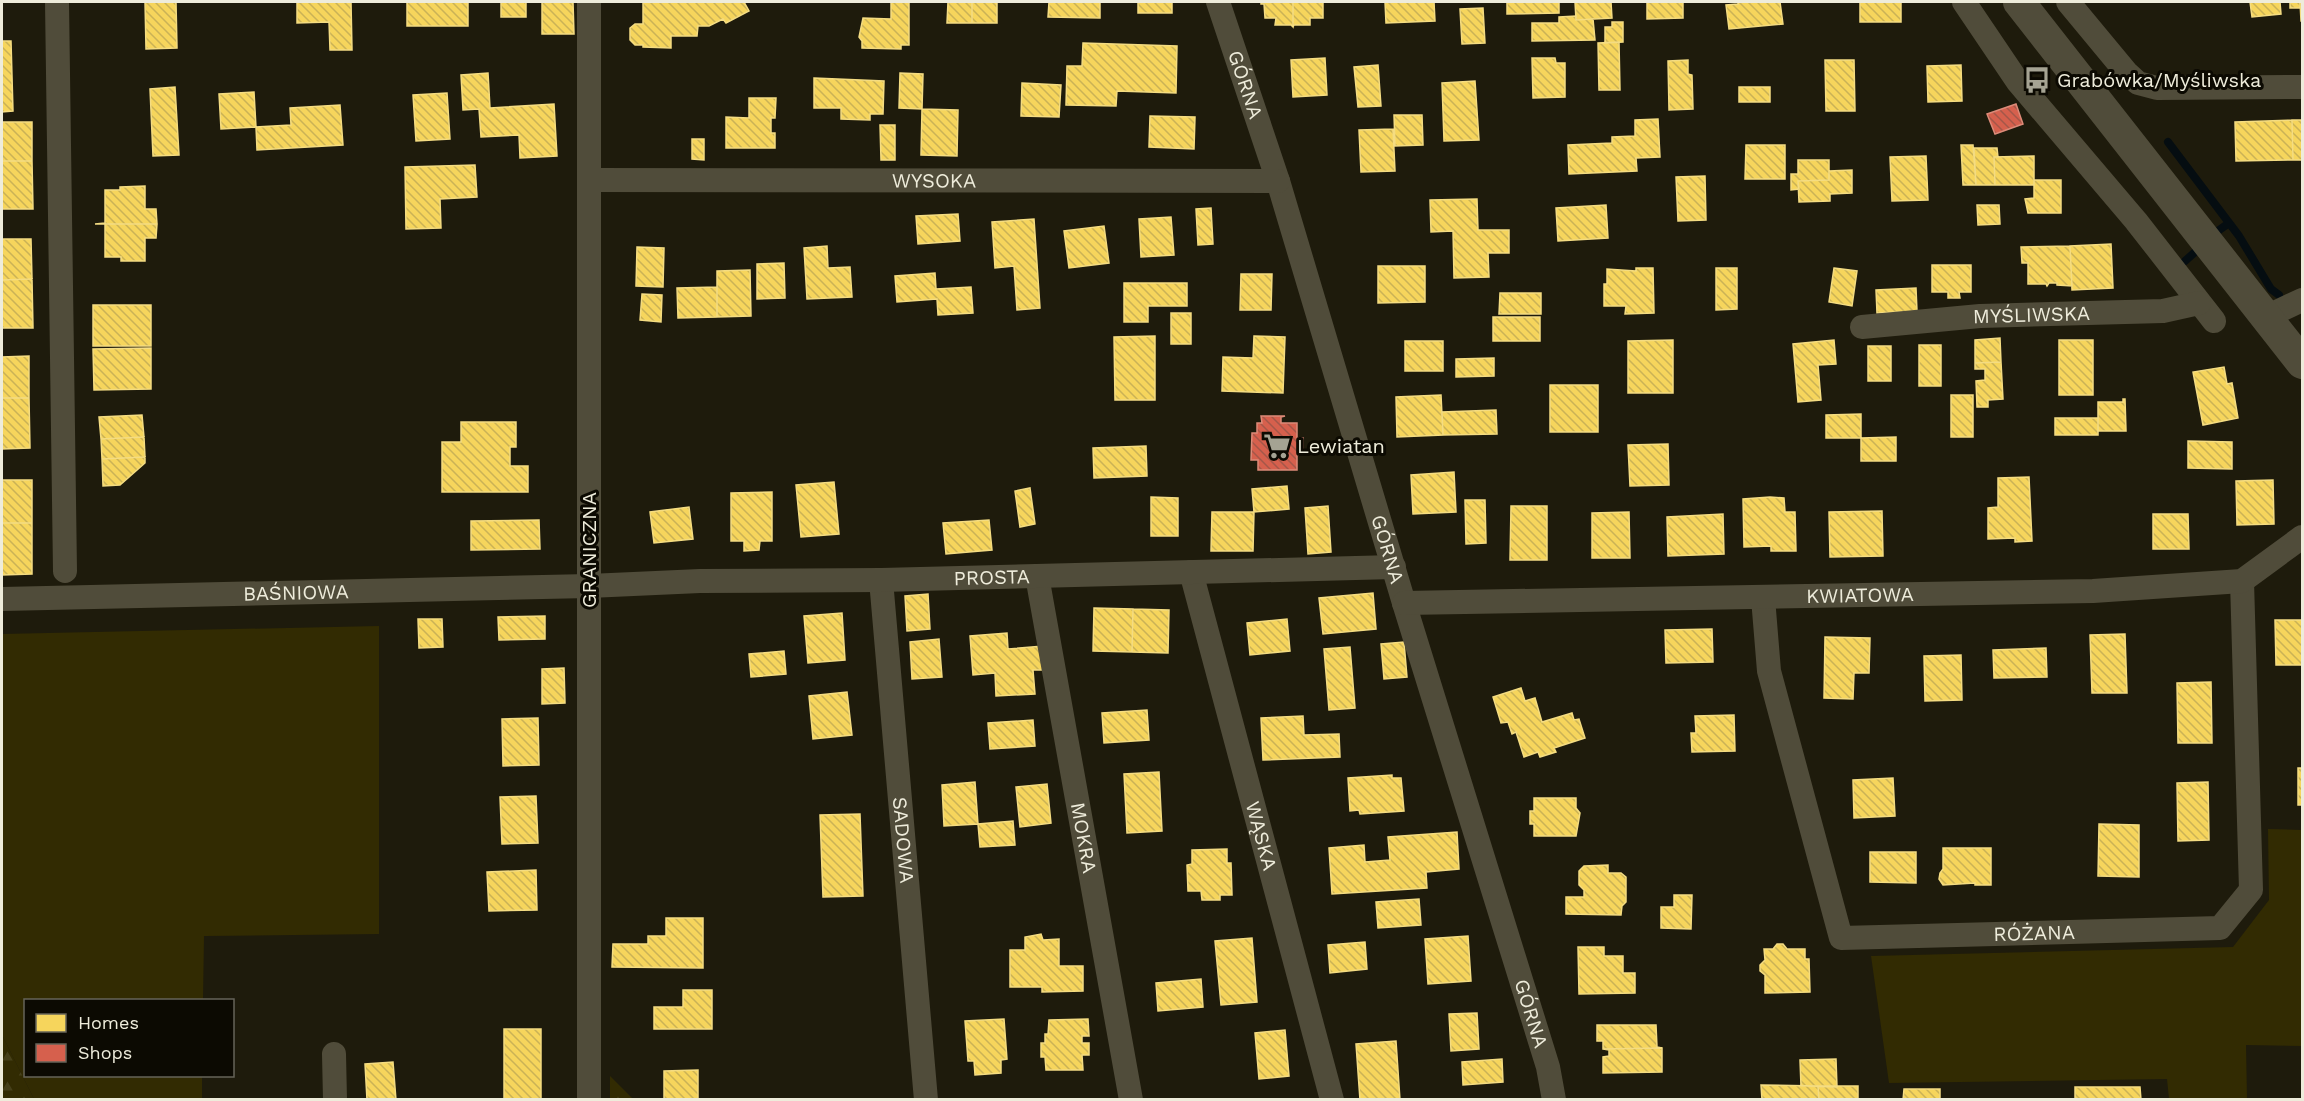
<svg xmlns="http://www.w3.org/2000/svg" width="2304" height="1101" viewBox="0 0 2304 1101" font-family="'Work Sans',sans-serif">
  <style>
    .grass { fill: #322b02 }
    .forest { fill: url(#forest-firs) }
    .homes { fill: url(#homes-back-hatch); stroke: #f4dc82; stroke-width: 1.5 }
    .shops { fill: url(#shops-back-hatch); stroke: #dd8a78; stroke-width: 1.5 }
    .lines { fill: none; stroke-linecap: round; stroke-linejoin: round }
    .stream { stroke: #050d11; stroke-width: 8 }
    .minor { stroke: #504c3a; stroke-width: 24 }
    .tertiary { stroke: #504c3a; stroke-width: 32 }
    .labels { text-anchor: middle; stroke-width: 6; stroke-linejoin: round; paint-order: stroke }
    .poi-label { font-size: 20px; fill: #eeecdb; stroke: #0c0a02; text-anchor: start }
    .street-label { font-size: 20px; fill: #eeecdb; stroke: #0c0a02 }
  </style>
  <defs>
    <pattern id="forest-firs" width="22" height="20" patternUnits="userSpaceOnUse" patternTransform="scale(1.5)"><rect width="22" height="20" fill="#322b02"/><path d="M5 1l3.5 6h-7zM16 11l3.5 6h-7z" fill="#46401a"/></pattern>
    <pattern id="homes-back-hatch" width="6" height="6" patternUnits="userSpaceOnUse" patternTransform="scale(1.5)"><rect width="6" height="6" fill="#f6d55c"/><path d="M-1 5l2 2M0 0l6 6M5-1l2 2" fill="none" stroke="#cab256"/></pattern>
    <pattern id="shops-back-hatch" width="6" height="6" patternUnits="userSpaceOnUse" patternTransform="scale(1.5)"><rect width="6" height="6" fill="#d6604d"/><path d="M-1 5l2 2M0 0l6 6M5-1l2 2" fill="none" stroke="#a45749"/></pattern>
  </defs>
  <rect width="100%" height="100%" fill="#1e1b0c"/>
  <!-- grass -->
  <path class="grass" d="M379 626V934L204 936 203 1000H26V1076H202V1099H34L2 1035V634Z
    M2268 829 2302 830V1046L2246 1045 2247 1099H2169L2167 1079 1889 1083 1871 956 2233 947 2269 900Z"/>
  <!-- forest -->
  <path class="forest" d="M2 1035 34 1099H2Z
    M610 1076 633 1099H610Z"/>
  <!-- homes -->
  <path class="homes" d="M145 2H176L177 48 146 49Z
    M297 2H351L352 50H330L329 22 297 23Z
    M407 2H468V26H407Z
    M501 2H526V17H501Z
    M542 2H573L574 34H542Z
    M643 2H744L749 11 726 23 723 19 709 26H698L697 36H671V48L643 47V45H635L630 40V28L635 24H643Z
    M891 2H909V45H901V49L862 48V41L859 37 863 18 891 19Z
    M948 2H972V23H947Z
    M972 2H997V23H972Z
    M1049 2H1100V18L1048 17Z
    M1138 2H1172V13H1138Z
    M1261 2H1293V27L1291 25H1275L1276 18H1265L1264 4H1261Z
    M1293 2H1323V18H1310V25H1294L1293 27Z
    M1385 2H1434L1435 21 1386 23Z
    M1507 2H1559V13L1507 14Z
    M1575 2H1611L1612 18 1576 20Z
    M1647 2H1683V18L1647 19Z
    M1738 2H1780L1783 24 1729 29 1726 5 1738 4Z
    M1860 2H1901V22H1860Z
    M2250 2H2280L2281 14 2252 17Z
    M2290 2H2300V8H2290Z
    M2300 2H2302V21H2301Z
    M1483 8 1485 43 1462 44 1460 9Z
    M1576 16V20L1593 19 1595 40 1532 41V23H1559V17Z
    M1612 22H1623V42L1605 43V27H1612Z
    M2 41H11L13 111 2 112Z
    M1619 42 1620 90H1599L1598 43Z
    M1083 43 1177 46 1176 93 1117 91 1116 106 1066 105 1067 66H1082Z
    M1325 58 1327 95 1293 97 1291 60Z
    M1532 58H1555L1556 63H1565V97L1533 98Z
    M1688 60V74L1692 75 1693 109 1669 110 1668 61Z
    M1825 60H1854L1855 111H1826Z
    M1378 65 1381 106 1358 107 1354 67Z
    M1961 65 1962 101 1928 102 1927 66Z
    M488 73 490 108 554 104 557 156 520 158 519 135 481 137 479 109 463 110 461 75Z
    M900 73 923 74 922 109 899 108Z
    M814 78 884 81 883 114H870V120L841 119V108H814Z
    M1475 81 1479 140 1444 141 1442 83Z
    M1022 83 1061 85 1059 117 1021 116Z
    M175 87 179 155 153 156 150 89Z
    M1739 87H1770V102H1739Z
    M254 92 256 127 221 129 219 94Z
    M447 93 450 139 416 141 413 95Z
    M749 98H776L775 118H771V133H775V148H726V117L749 118Z
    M340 105 343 145 257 150 256 127 291 125 290 108Z
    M922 109 958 110 957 156 921 155Z
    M1394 115H1422L1423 145 1395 146Z
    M1150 116 1195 117 1194 149 1149 147Z
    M1658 119 1660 157 1636 158 1637 171 1569 174 1568 145 1612 143V137L1635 136V120Z
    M2292 120 2293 160 2236 161 2235 122Z
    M2292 120H2302V160H2293Z
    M2 122H32V161H2Z
    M880 125H895V160H881Z
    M1393 129 1395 171 1361 172 1359 130Z
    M692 139H704V160L692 159Z
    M1746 145H1785V179H1745Z
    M1961 145H1973L1976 185H1963Z
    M1974 148H1997L1998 157H1994L1995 185H1976Z
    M1926 156 1928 200 1892 201 1890 157Z
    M2034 156V185H1995L1994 157Z
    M1798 160H1829V180L1798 181 1799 189 1791 190V174H1798Z
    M2 161H32L33 209H2Z
    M475 165 477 197 440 199 441 228 406 229 405 167Z
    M1852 170V193L1830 194V201L1799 202 1798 181 1829 180V171Z
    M1705 176 1706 220 1678 221 1676 177Z
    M2034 180H2061V213H2028L2025 199 2034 198Z
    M145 186V209H156L157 224H95L105 223V190H120V187Z
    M1477 199 1478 230H1509V253H1488L1489 277 1454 278 1453 231 1431 232 1430 200Z
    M1606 205 1608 238 1558 241 1556 208Z
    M1977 205H1999L2000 224 1978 225Z
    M1211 208 1213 244 1198 245 1196 209Z
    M958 214 960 241 918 244 916 216Z
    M1171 217 1174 255 1141 257 1139 219Z
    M1034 219 1040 308 1017 310 1014 266 995 268 992 222Z
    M95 224H157L156 238H145V261H121V257H105V224Z
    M1104 226 1109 263 1069 268 1064 231Z
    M2 239H31L32 279 2 280Z
    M2111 244 2113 288 2072 290 2070 246Z
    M827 246 828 268 850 267 852 297 807 299 804 248Z
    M2070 246 2072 286 2057 285V283H2049L2047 286 2046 284H2028V263H2022L2021 247Z
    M637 247 664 248 663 287 636 286Z
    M784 263 785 298 757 299V264Z
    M1932 265H1971V292H1959L1960 298H1948V292H1932Z
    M1378 266H1425V302L1378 303Z
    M1636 268H1653L1654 313 1625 314 1626 306H1604V284H1607V269L1636 271Z
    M1716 268H1737V309L1716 310Z
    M1834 268 1857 271 1852 306 1829 302Z
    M750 270 751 316 717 317V271Z
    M935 273 936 289 971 287 973 313 938 315 937 299 897 302 895 276Z
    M1241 274H1272L1271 310H1240Z
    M32 279 33 328H2V280Z
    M1124 283H1187V306H1148V322H1124Z
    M717 287V317L678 318 677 288Z
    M1916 288 1917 311 1877 313 1876 290Z
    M1500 293H1541V314H1499Z
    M642 294 662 295 661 322 640 320Z
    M93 305H151V346H93Z
    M1171 313H1191V344H1171Z
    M1493 317H1540V341H1493Z
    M1155 336V400H1115L1114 337Z
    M1254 336 1285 337 1283 393 1222 391 1223 357 1253 358Z
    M2000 338 2001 362 1975 363V340Z
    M1673 340V393H1628V341Z
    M1834 340 1836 364 1818 365 1821 400 1798 402 1793 344Z
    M2059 340H2093V395H2059Z
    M1405 341H1443V371H1405Z
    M1919 345H1941V386H1919Z
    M1868 346H1891V381H1868Z
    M151 348V389L94 390 93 349Z
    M29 356V398H2V357Z
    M1494 358V376L1456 377V359Z
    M2001 362 2003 399 1988 400V407H1977L1976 381 1985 380V369H1975V363Z
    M2224 367 2227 384 2232 383 2238 418 2203 425 2193 372Z
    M1550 385H1598V432H1550Z
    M1441 395 1443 435 1397 437 1396 397Z
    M1951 395H1973V437H1951Z
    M2 398H29L30 448 2 449Z
    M2123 399H2125L2126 431H2098V402H2123Z
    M1496 410 1497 434 1443 435 1442 412Z
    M1861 414V438H1826V415Z
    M142 415 144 437 101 439 99 417Z
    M2055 418H2098V435H2055Z
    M461 422H516V447H510V466H528V492H442V442H461Z
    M144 437 145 457 102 459 101 439Z
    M1896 437V461H1861V438Z
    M2188 441 2232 442V469L2188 468Z
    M1668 444 1669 485 1630 486 1628 445Z
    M1146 446 1147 476 1094 478 1093 448Z
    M145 457V463L120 485 103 486 102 459Z
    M1454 472 1456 512 1413 514 1411 475Z
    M2029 477 2032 541 2015 542V538L1988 539V508L1998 507V478Z
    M2 480H32V523H2Z
    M2273 480 2274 524 2237 525 2236 481Z
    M834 482 839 534 801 537 796 485Z
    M1287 486 1289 509 1254 512 1252 489Z
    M1030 488 1035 524 1020 527 1015 491Z
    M772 492V541H760L759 550 744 551V541H731V493Z
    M1151 497 1178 498V536H1151Z
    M1770 497 1784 498 1785 512H1795L1796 551H1771V546L1744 547 1743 499Z
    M1465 500H1485L1486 543 1466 544Z
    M1328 506 1331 552 1308 554 1305 508Z
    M1511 506H1547V560H1510Z
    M689 507 693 539 654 543 650 512Z
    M1882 511 1883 556 1830 557 1829 512Z
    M1212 512H1254L1253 551H1211Z
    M1629 512 1630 558H1592V513Z
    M1723 514 1724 554 1668 556 1667 517Z
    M2153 514H2188L2189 549H2153Z
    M539 520 540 549 471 550V521Z
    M989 520 992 550 946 554 943 523Z
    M2 523H32V574L2 575Z
    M1373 593 1376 629 1323 634 1319 598Z
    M928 594 930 629 907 631 905 596Z
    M1094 608 1133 609 1132 652 1093 651Z
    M1133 609 1169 610 1168 653 1132 652Z
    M842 613 845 660 808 663 804 616Z
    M545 616V639L499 640 498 617Z
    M418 619H442L443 647 419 648Z
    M1287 619 1290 651 1250 655 1247 623Z
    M2275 620H2302V665H2276Z
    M1712 629 1713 662 1666 663 1665 630Z
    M1007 633 1008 649 1043 646 1045 670H1033L1035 694 996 696 995 673 973 675 970 636Z
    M2125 634 2127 693H2092L2090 635Z
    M1825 637 1870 638 1869 673H1854L1853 699 1824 698Z
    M939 639 942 677 912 679 910 642Z
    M1404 642 1407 677 1384 679 1381 644Z
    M1350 647 1355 708 1329 710 1324 649Z
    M2046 648 2047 677 1994 678 1993 650Z
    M784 651 786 674 751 677 749 654Z
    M1961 655 1962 700 1925 701 1924 656Z
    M564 668 565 703 542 704V669Z
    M2211 682 2212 743H2178L2177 683Z
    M1521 688 1525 701 1535 698 1542 722 1572 713 1574 720 1579 719 1585 738 1554 748 1556 752 1540 757 1538 752 1524 757 1516 732 1512 734 1508 722 1501 723 1493 697Z
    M847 692 852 735 813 739 809 696Z
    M1147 710 1149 740 1104 743 1102 713Z
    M1734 715 1735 751 1692 752 1691 733H1696L1695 716Z
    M1303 716 1304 735 1339 734 1340 757 1263 760 1261 718Z
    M538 718 539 765 503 766 502 719Z
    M1033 720 1035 746 990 749 988 723Z
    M2298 768H2302V805H2298Z
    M1159 772 1162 831 1127 833 1124 774Z
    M1392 775V778H1401L1404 811 1360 814 1359 810 1350 811 1348 778Z
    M1893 778 1895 816 1854 818 1853 780Z
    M975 782 978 824 944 826 942 785Z
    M2208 782 2209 840 2178 841 2177 783Z
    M1047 784 1051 823 1020 827 1016 787Z
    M536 796 538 843 502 844 500 797Z
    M1534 798H1576V808L1580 813 1576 836H1534V824H1530V811H1534Z
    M860 814 863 896 823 897 820 815Z
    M1013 821 1015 845 980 847 978 824Z
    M2099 824 2139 825V877L2098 876Z
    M1457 832 1459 869 1426 872 1427 888 1332 894 1329 848 1364 845 1365 862 1390 860 1388 837Z
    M1943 848H1991V885H1975V883L1943 885 1939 879 1940 873 1943 869Z
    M1227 849V863H1231L1232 895H1220V900H1202L1201 891H1188L1187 865 1192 864V850Z
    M1870 852H1916V883L1870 882Z
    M1608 865V873H1621L1626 877V902L1622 906 1621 915 1566 914V897H1584V890L1579 885V871L1584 866Z
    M536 870 537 910 489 911 487 872Z
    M1674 895H1692L1691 929 1661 928V907H1674Z
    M1419 899 1421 925 1378 928 1376 902Z
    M666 918H703V968L612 967 613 944H648V936H666Z
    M1041 934 1043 940 1059 939V966H1083V991L1042 992V987H1010V950H1025V937Z
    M1468 936 1471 981 1428 984 1425 939Z
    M1252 938 1257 1002 1221 1005 1215 941Z
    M1365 942 1367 969 1330 973 1328 945Z
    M1777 944H1783L1787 949H1805V959H1809L1810 992 1765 993V975L1760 971V965L1765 960 1764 949H1773Z
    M1578 947H1604V956H1623V973H1635V993L1579 994Z
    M1201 979 1203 1007 1158 1011 1156 983Z
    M683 990H712V1029H654V1007H683Z
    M1477 1013 1479 1049 1451 1051 1449 1014Z
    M1004 1019 1007 1059 1001 1060V1073L975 1075 974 1061H968L965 1021Z
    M1088 1019 1089 1036H1082V1043H1089V1055H1082L1083 1070H1046L1045 1057H1041V1043H1045V1034H1048L1049 1020Z
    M1597 1025H1656L1657 1047 1662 1048 1603 1049V1041H1597Z
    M504 1029H541V1100H504Z
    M1285 1030 1289 1076 1259 1079 1255 1033Z
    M1396 1041 1400 1100H1360L1356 1044Z
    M1662 1048V1072L1603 1073V1057L1609 1056V1050L1603 1049Z
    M1502 1059 1503 1082 1463 1085 1462 1062Z
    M1836 1059 1837 1087 1801 1086 1800 1060Z
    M393 1062 396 1100H367L365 1064Z
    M698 1070V1100H664V1071Z
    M1761 1085 1818 1086 1819 1100H1762Z
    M1818 1086H1858V1100H1819Z
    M2075 1087H2140L2141 1100H2075Z
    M1904 1089H1940V1100H1903Z"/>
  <!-- shops -->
  <path class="shops" d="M2016 104 2023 124 1995 134 1987 114Z
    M1261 416H1285L1281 417V423H1297V438H1303V455H1297V470H1258V460H1251L1252 433H1257V423H1262Z"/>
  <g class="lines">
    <!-- stream -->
    <path class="stream" d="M2168 142 2239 236 2271 289 2279 295
      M2215 233 2229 223
      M2185 261 2194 253"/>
    <!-- minor -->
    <g class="minor">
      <path d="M57 2 65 571"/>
      <path id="s1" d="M1218 2 1278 181 1404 603 1548 1067 1554 1100"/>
      <path d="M1964 2 2018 82 2136 221 2214 321"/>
      <path d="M2068 2 2126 72 2138 83 2157 88 2302 87"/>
      <path id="s2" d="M589 180 1278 181"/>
      <path d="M2266 317 2302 300"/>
      <path id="s3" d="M1862 327 1980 316 2163 311 2199 303"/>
      <path id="s4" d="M1191 572 1332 1100"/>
      <path id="s5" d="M1037 576 1131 1100"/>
      <path id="s6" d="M881 580 926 1100"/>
      <path id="s7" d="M1763 598 1769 671 1841 938 2220 928 2251 890 2242 581"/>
      <path id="s8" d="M2 599 589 586 700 581 881 580 1394 567"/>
      <path id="s9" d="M1404 603 2093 591 2242 581 2302 537"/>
      <path d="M334 1054 335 1100"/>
      <path d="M589 1100V2"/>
    </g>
    <!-- tertiary -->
    <path class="tertiary" d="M2019 2 2302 363"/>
  </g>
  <!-- icons -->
  <defs>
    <symbol id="bus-bare" viewBox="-9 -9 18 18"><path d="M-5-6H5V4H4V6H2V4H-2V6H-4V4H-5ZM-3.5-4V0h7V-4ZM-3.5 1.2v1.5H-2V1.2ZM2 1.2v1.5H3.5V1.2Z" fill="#a5a393" stroke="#0c0a02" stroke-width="2.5" paint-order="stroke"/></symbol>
    <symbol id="supermarket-bare" viewBox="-9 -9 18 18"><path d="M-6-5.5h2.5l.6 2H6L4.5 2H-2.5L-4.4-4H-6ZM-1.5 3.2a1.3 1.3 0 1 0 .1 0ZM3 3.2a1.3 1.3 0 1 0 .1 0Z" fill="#a5a393" stroke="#0c0a02" stroke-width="2.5" paint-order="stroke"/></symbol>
  </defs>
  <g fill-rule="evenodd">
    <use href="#bus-bare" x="2018" y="61" width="38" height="38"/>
    <use href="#supermarket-bare" x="1258" y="427" width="38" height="38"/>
  </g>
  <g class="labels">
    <!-- poi labels -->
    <g class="poi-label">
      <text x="2057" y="87">Grabówka/Myśliwska</text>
      <text x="1297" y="453">Lewiatan</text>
    </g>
    <!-- street labels -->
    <g class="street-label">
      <text dy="7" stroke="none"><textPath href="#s1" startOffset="87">GÓRNA</textPath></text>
      <text dy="7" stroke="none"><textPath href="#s2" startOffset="345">WYSOKA</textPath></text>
      <text dy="7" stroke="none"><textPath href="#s3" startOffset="170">MYŚLIWSKA</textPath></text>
      <text transform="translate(589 550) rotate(-90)" y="7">GRANICZNA</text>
      <text dy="7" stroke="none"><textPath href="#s1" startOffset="573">GÓRNA</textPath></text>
      <text dy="7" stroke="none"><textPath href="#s8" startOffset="990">PROSTA</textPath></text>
      <text dy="7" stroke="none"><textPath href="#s8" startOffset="294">BAŚNIOWA</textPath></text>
      <text dy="7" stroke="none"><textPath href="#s9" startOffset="456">KWIATOWA</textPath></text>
      <text dy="7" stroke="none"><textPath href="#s4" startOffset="273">WĄSKA</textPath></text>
      <text dy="7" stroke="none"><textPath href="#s5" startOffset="266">MOKRA</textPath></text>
      <text dy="7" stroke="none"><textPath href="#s6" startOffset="261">SADOWA</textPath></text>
      <text dy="7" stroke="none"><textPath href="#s7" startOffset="543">RÓŻANA</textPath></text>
      <text dy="7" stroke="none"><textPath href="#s1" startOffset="1059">GÓRNA</textPath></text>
    </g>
  </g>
  <!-- border -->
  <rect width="2304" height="1101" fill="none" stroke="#eeecdb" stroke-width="6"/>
  <!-- legend -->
  <rect x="24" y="999" width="210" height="78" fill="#0c0a02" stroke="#666459" stroke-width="1.5"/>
  <rect x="36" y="1014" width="30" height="18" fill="#f6d55c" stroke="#666459" stroke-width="1.5"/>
  <text x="78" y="1029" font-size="18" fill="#eeecdb">Homes</text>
  <rect x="36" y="1044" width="30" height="18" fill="#d6604d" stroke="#666459" stroke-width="1.5"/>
  <text x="78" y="1059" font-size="18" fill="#eeecdb">Shops</text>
</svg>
